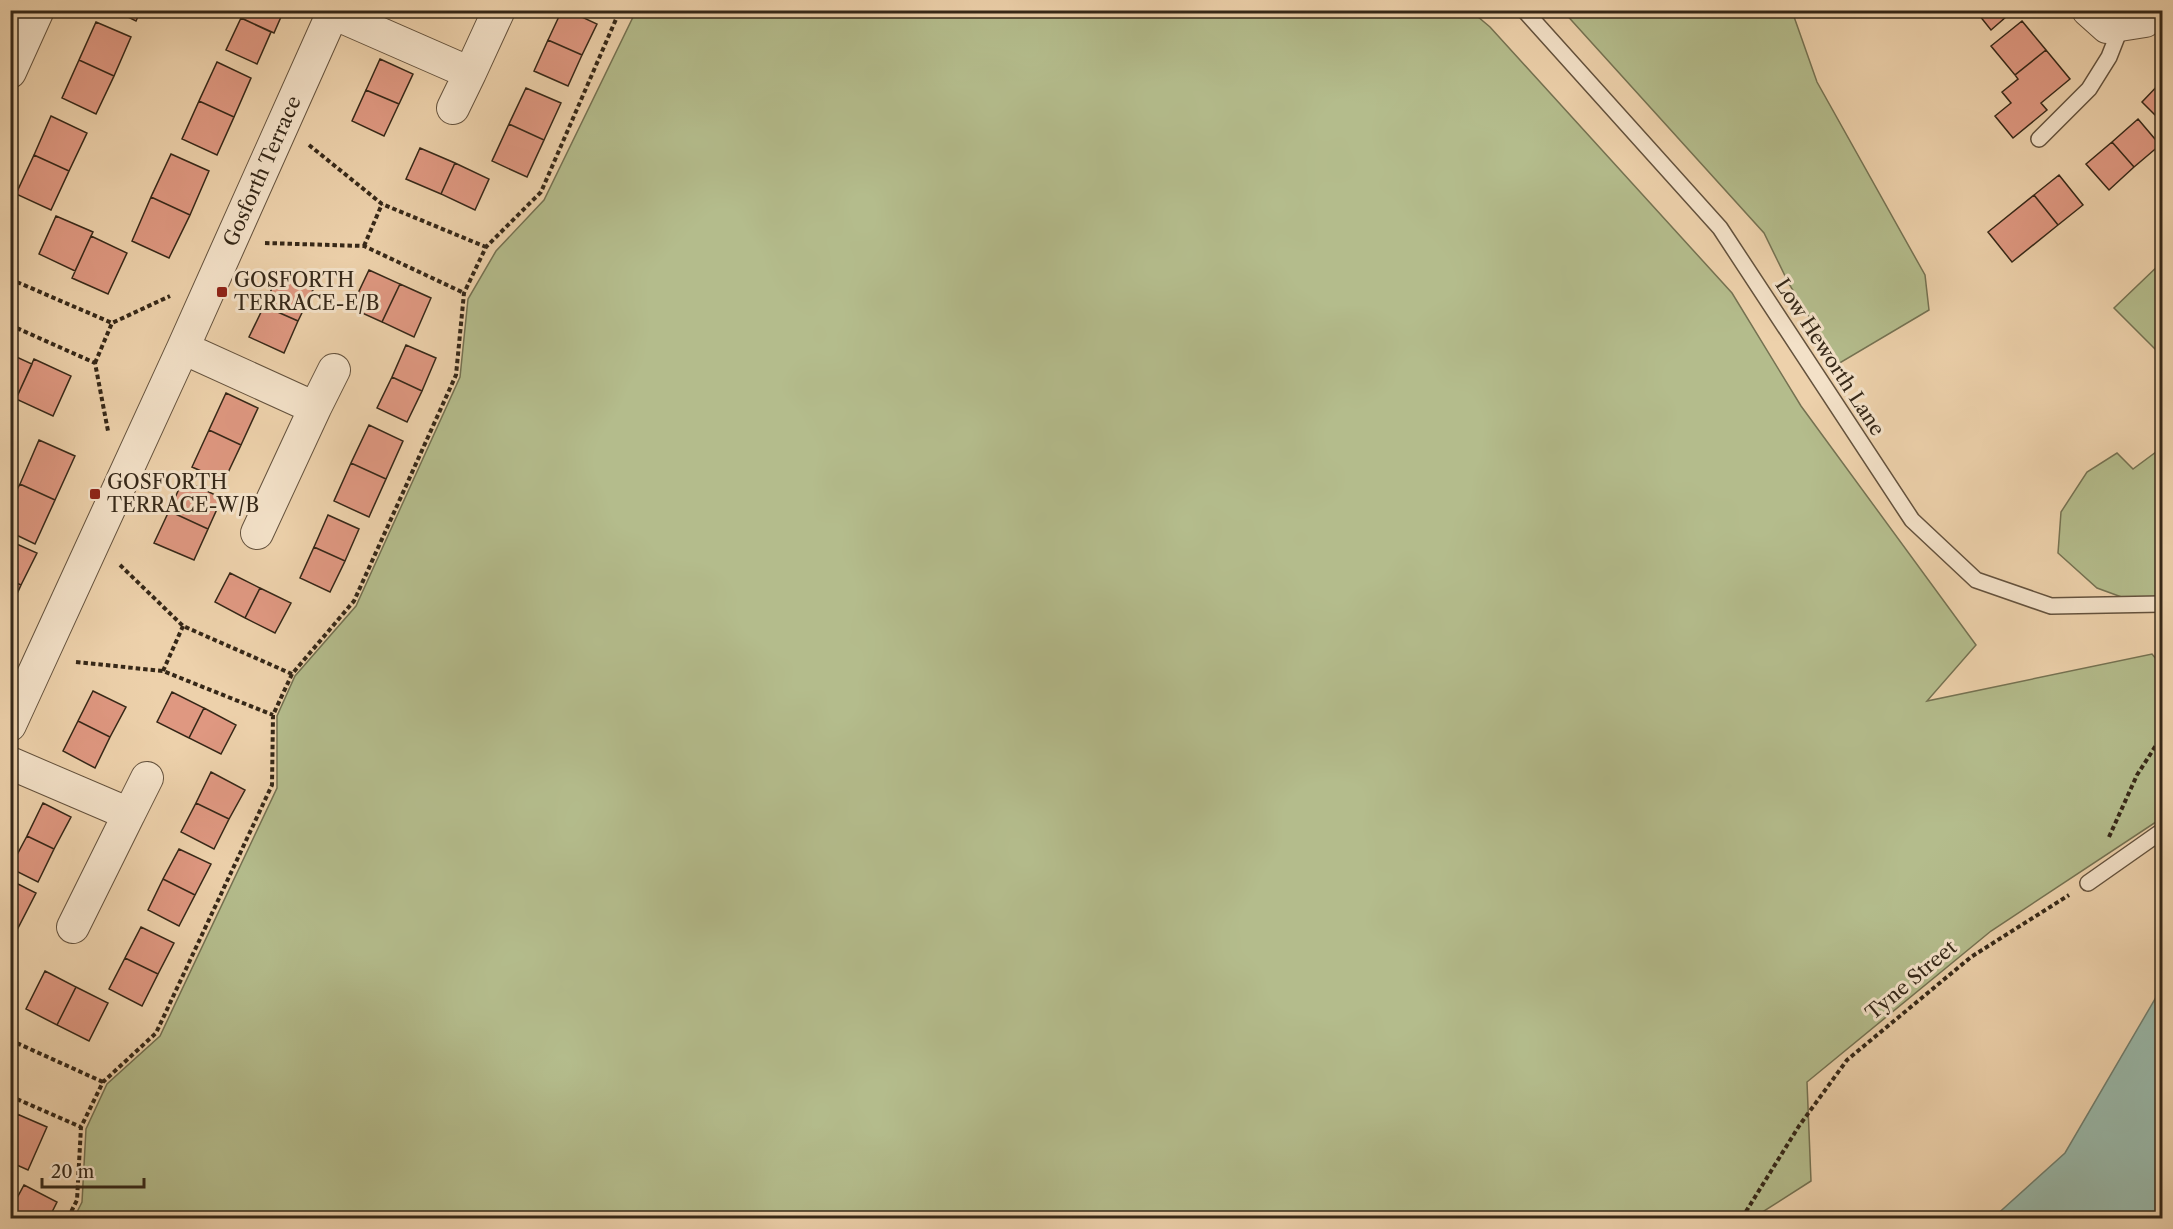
<svg xmlns="http://www.w3.org/2000/svg" width="2173" height="1229" viewBox="0 0 2173 1229" font-family="'Libre Caslon Text',serif">
  <style>
    .green { fill: #b4bc8c; stroke: #757252; stroke-width: 1.5 }
    .water { fill: #99b7a8; stroke: #717e6e; stroke-width: 1.5 }
    .building { fill: #df9881; stroke: #362818; stroke-width: 1.5 }
    .lines { fill: none; stroke-linecap: round; stroke-linejoin: round }
    .lane-casing { stroke: #64523d; stroke-width: 18 }
    .street-casing { stroke: #64523d; stroke-width: 34 }
    .path { stroke: #362818; stroke-width: 4; stroke-dasharray: 4.5 3; stroke-linecap: butt }
    .lane { stroke: #f3e1c8; stroke-width: 15 }
    .street { stroke: #f3e1c8; stroke-width: 32 }
    .poi-dot { fill: #8f2418; stroke: #f3e1c8; stroke-width: 2 }
    .labels { text-anchor: middle; stroke-width: 6; stroke-linejoin: round; paint-order: stroke }
    .street-label { font-size: 20px; fill: #362818; stroke: #f3e1c8 }
    .poi-label { font-size: 20px; fill: #362818; stroke: #f3e1c8; text-anchor: start }
  </style>
  <rect width="100%" height="100%" fill="#edd1ab"/>
  <filter id="stains"><feTurbulence type="fractalNoise" baseFrequency=".00333" numOctaves="4"/><feColorMatrix values="0 0 0 0 .2 0 0 0 0 .09 0 0 0 0 .02 0 0 0 .5 -.17"/></filter>
  <radialGradient id="worn" r=".72"><stop offset=".6" stop-color="#630" stop-opacity="0"/><stop offset="1" stop-color="#630" stop-opacity=".3"/></radialGradient>
  <!-- green -->
  <path class="green" d="M636 11H1471L1490 27 1732 293 1801 406 1976 645 1927 701 2152 654 2162 666V818L1991 931 1807 1082 1811 1181 1753 1218H74L82 1202 86 1129 107 1084 160 1036 277 788V716L295 676 356 606 460 377 468 299 496 251 544 200Z
    M1563 11H1792L1817 82 1925 275 1929 310 1838 364 1789 284 1764 233Z
    M2162 262V356L2114 308Z
    M2160 449 2162 452V601L2127 599 2097 588 2058 553 2061 512 2087 472 2117 453 2133 469Z"/>
  <!-- water -->
  <path class="water" d="M2162 987V1218H1993L2065 1153Z"/>
  <!-- building -->
  <path class="building" d="M114 10H141L136 21Z
    M240 10H284L274 33 237 16Z
    M562 10H567L597 24 582 55 548 40Z
    M1975 10H2014L1991 30Z
    M241 18 271 32 257 64 226 50Z
    M2022 21 2046 50 2015 75 1991 46Z
    M96 22 131 37 114 76 79 60Z
    M548 40 582 55 568 86 534 71Z
    M2046 50 2070 79 2041 103 2047 110 2013 138 1995 116 2011 103 2002 92 2018 79 2015 75Z
    M380 59 413 74 399 104 366 90Z
    M79 60 114 76 96 114 62 98Z
    M217 62 251 78 234 117 199 101Z
    M2162 81V122L2142 102Z
    M526 88 561 103 544 140 509 124Z
    M366 90 399 104 384 136 352 121Z
    M199 101 234 117 217 155 182 139Z
    M51 116 87 133 69 171 34 155Z
    M2138 119 2160 145 2134 167 2112 142Z
    M509 124 544 140 527 177 492 161Z
    M2112 142 2134 167 2109 190 2086 164Z
    M420 148 455 163 441 194 406 179Z
    M171 154 209 171 190 215 151 197Z
    M34 155 69 171 51 210 16 194Z
    M455 163 489 179 475 210 441 194Z
    M2059 175 2083 205 2058 225 2034 195Z
    M2034 195 2058 225 2012 262 1988 232Z
    M151 197 190 215 169 258 132 241Z
    M56 216 93 232 75 271 39 254Z
    M91 236 127 253 108 294 72 278Z
    M369 270 400 284 382 322 351 308Z
    M278 275 313 290 298 321 264 306Z
    M400 284 431 298 414 337 382 322Z
    M264 306 298 321 284 353 249 337Z
    M406 345 436 358 422 391 392 377Z
    M10 354 32 364 14 403 10 401Z
    M34 359 71 376 53 416 16 399Z
    M392 377 422 391 407 422 377 408Z
    M226 393 258 408 241 445 209 430Z
    M369 425 403 441 386 479 351 463Z
    M209 430 241 445 224 481 192 467Z
    M39 440 75 456 55 500 20 484Z
    M351 463 386 479 369 517 334 501Z
    M183 480 222 498 208 529 169 511Z
    M20 484 55 500 35 544 10 532V503Z
    M169 511 208 529 194 560 154 543Z
    M328 515 359 529 345 561 314 547Z
    M10 541 37 553 21 585 10 580Z
    M314 547 345 561 330 592 300 578Z
    M230 573 260 588 245 618 215 602Z
    M10 580 21 585 10 609Z
    M260 588 291 603 275 633 245 618Z
    M93 691 126 707 110 737 78 721Z
    M172 692 204 708 189 738 157 722Z
    M204 708 236 725 221 754 189 738Z
    M78 721 110 737 95 768 63 751Z
    M211 772 245 790 229 819 196 803Z
    M43 803 71 817 54 849 27 836Z
    M196 803 229 819 214 849 181 832Z
    M27 836 54 849 38 882 10 868Z
    M179 849 211 864 195 895 163 879Z
    M163 879 195 895 179 926 148 910Z
    M10 880 36 893 17 930 10 927Z
    M141 927 174 943 158 974 125 958Z
    M125 958 158 974 142 1006 109 989Z
    M45 971 76 987 57 1025 26 1009Z
    M76 987 108 1003 89 1041 57 1025Z
    M10 1111 17 1114 10 1129Z
    M17 1114 47 1127 28 1170 10 1162V1129Z
    M24 1185 57 1202 49 1218H10V1211Z"/>
  <g class="lines">
    <defs>
      <path id="lane" d="M1524 10 1720 228 1912 520 1976 580 2051 606 2162 604
        M2039 139 2089 89 2109 57 2122 24
        M2088 883 2162 831"/>
      <path id="street" d="M2088 10 2107 27 2145 21 2154 10
        M333 13 470 73 499 10
        M10 72 38 10
        M453 108 470 73
        M183 348 315 408 257 533
        M315 408 334 370
        M10 725 183 348 334 10
        M10 763 129 814 73 927
        M129 814 147 778"/>
    </defs>
    <!-- lane casing -->
    <use href="#lane" class="lane-casing"/>
    <!-- street casing -->
    <use href="#street" class="street-casing"/>
    <!-- path -->
    <path class="path" d="M309 145 382 204 486 247
      M265 243 364 246 464 293
      M364 246 382 204
      M10 279 112 323 170 296
      M10 325 95 363 108 431
      M95 363 112 323
      M120 565 183 626 292 674
      M76 662 163 671 273 715
      M163 671 183 626
      M2109 837 2137 775 2162 736
      M10 1040 103 1082
      M10 1096 81 1127
      M68 1218 77 1200 81 1127 103 1082 156 1033 272 785 273 715 292 674 354 601 456 375 464 293 486 247 541 192 620 10
      M1742 1218 1799 1126 1847 1060 1971 957 2069 895"/>
    <!-- lane -->
    <use href="#lane" class="lane"/>
    <!-- street -->
    <use href="#street" class="street"/>
  </g>
  <!-- markers -->
  <g class="poi-dot">
    <rect x="216" y="286" width="12" height="12" rx="3"/>
    <rect x="89" y="488" width="12" height="12" rx="3"/>
  </g>
  <g class="labels">
    <!-- street labels -->
    <g class="street-label">
      <text transform="translate(262 171) rotate(-66)" y="7">Gosforth Terrace</text>
      <text transform="translate(1830 357) rotate(57)" y="7">Low Heworth Lane</text>
      <text transform="translate(1911 980) rotate(-40)" y="7">Tyne Street</text>
    </g>
    <!-- poi labels -->
    <g class="poi-label">
      <text x="234" y="287">GOSFORTH<tspan x="234" dy="23">TERRACE-E/B</tspan></text>
      <text x="107" y="489">GOSFORTH<tspan x="107" dy="23">TERRACE-W/B</tspan></text>
    </g>
  </g>
  <!-- margin -->
  <rect width="2173" height="1229" fill="none" stroke="#edd1ab" stroke-width="36"/>
  <rect x="12" y="12" width="2149" height="1205" fill="none" stroke="#362818" stroke-width="3"/>
  <rect x="18" y="18" width="2137" height="1193" fill="none" stroke="#362818" stroke-width="1.5"/>
  <!-- scale -->
  <path d="M42 1178v9h102v-9" fill="none" stroke="#362818" stroke-width="3"/>
  <text x="51" y="1178" font-size="18" fill="#362818" stroke="#f3e1c8" stroke-width="4.5" paint-order="stroke">20 m</text>
  <rect width="100%" height="100%" filter="url(#stains)"/>
  <rect width="100%" height="100%" fill="url(#worn)"/>
</svg>
